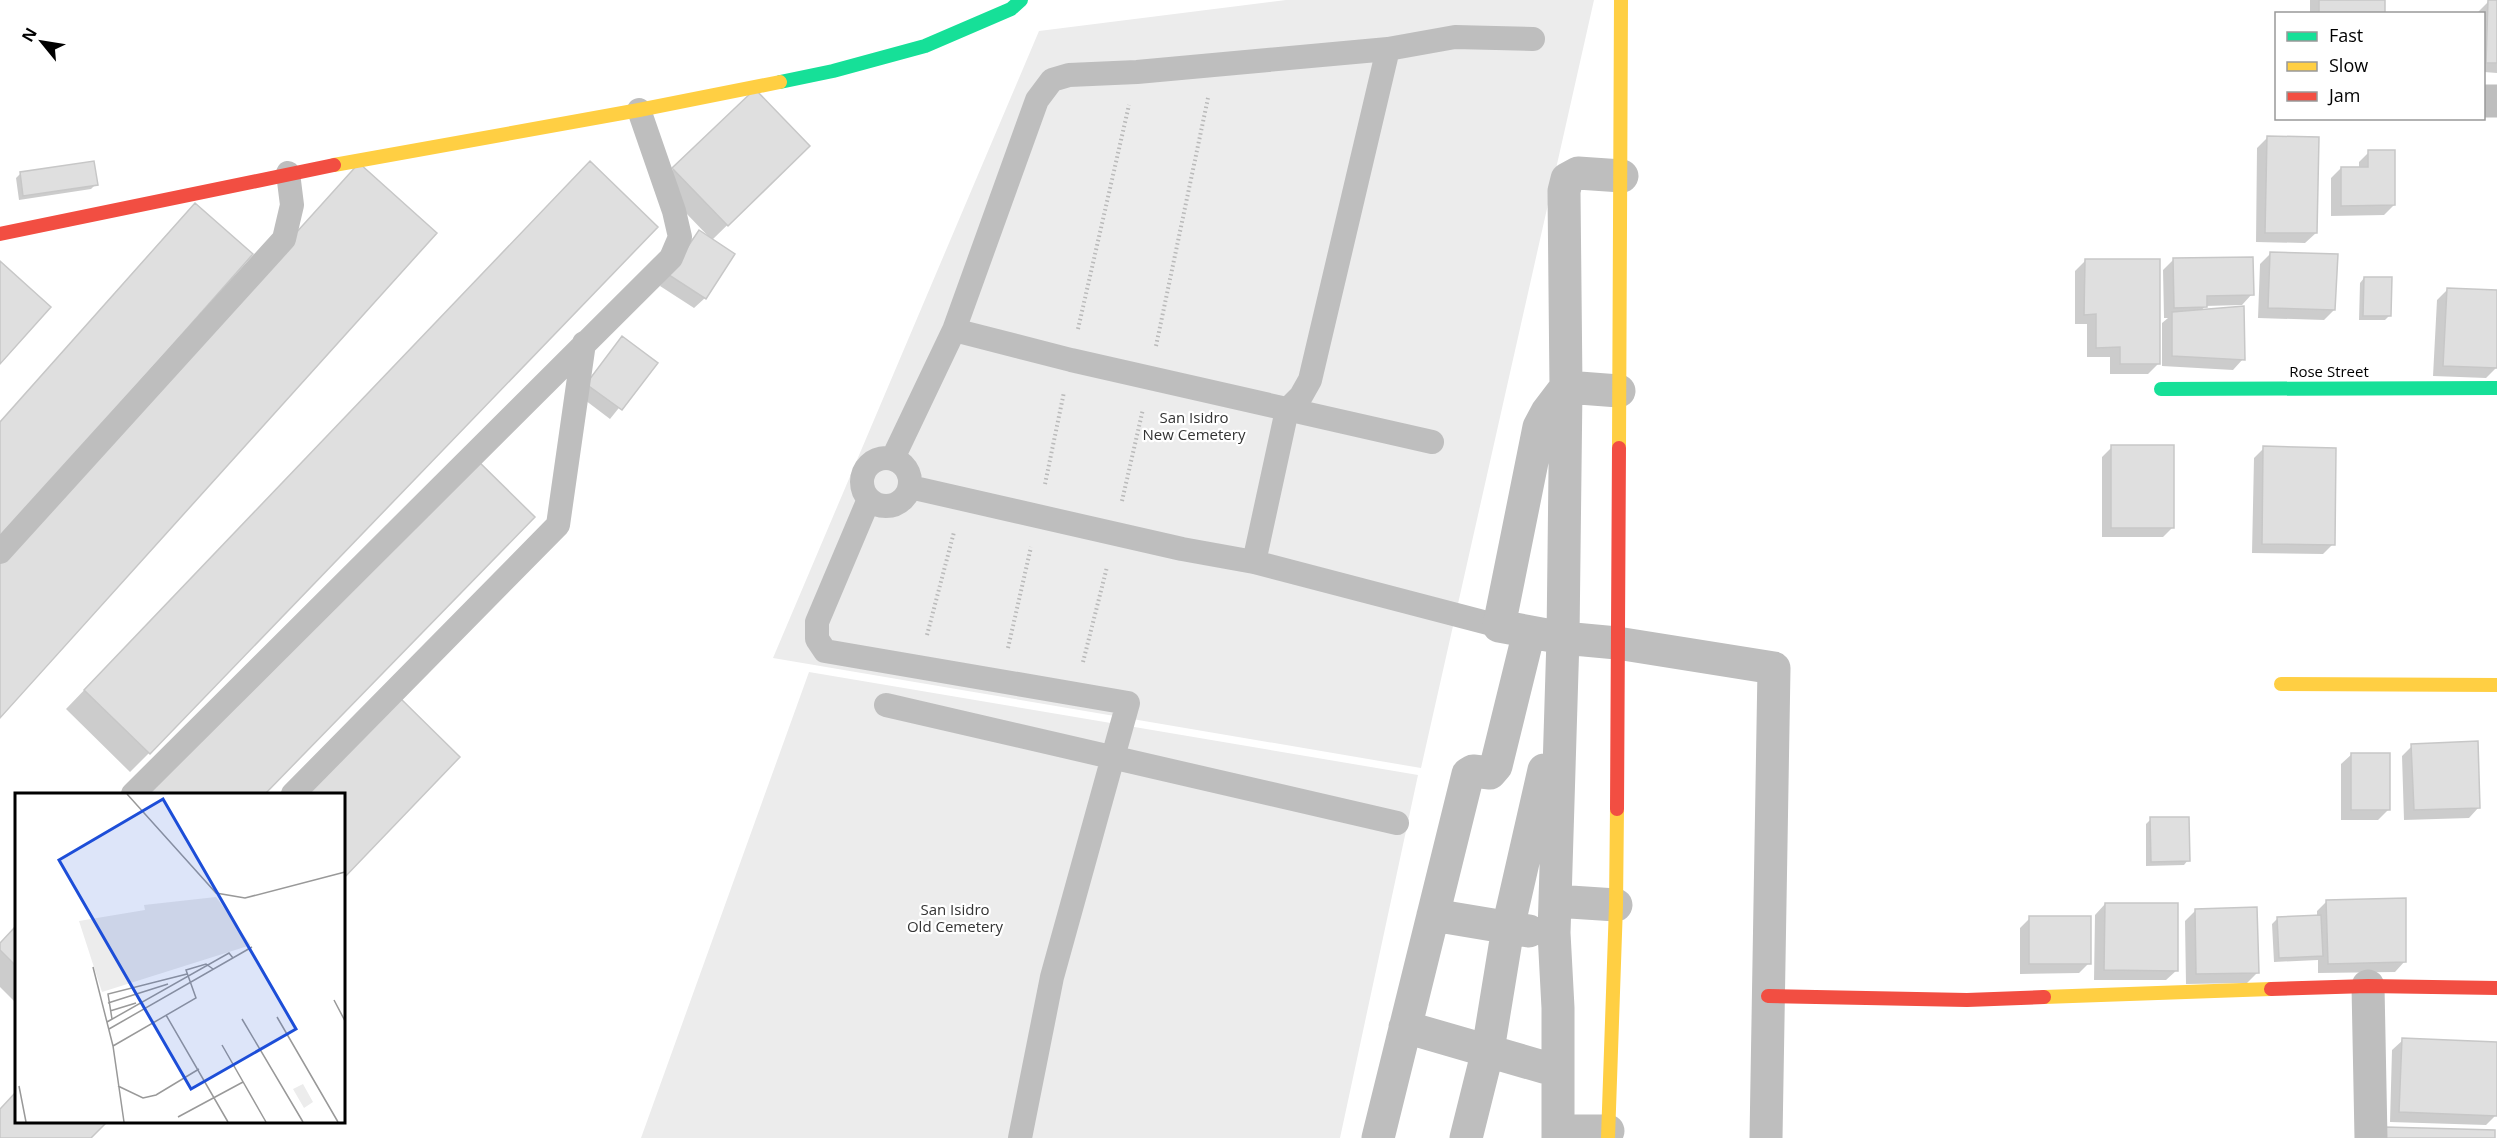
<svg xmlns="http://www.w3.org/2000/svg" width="2497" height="1138" viewBox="0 0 2497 1138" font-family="'Open Sans',sans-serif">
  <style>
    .green { fill: #ececec }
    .shadow { fill: #0003 }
    .building { fill: #dfdfdf; stroke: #c7c7c7; stroke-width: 1.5 }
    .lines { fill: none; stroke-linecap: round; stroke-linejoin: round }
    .path { stroke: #b9b9b9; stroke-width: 4; stroke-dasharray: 1.5 3; stroke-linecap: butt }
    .lane { stroke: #bebebe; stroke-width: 24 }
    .street { stroke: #bebebe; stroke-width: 33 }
    .fast { stroke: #16e098; stroke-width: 14 }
    .slow { stroke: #ffcf43; stroke-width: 14 }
    .jam { stroke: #f24e42; stroke-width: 14 }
    .labels { text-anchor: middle; stroke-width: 4.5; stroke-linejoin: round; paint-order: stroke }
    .street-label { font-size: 15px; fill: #000; stroke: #fff }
    .park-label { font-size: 15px; fill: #333; stroke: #fff }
    .inset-road { fill: none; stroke: #999; stroke-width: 1.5 }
    .view { fill: #1d4ed8; fill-opacity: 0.15; stroke: #1d4ed8; stroke-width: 3 }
    .inset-edge { fill: none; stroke: #000; stroke-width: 3 }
  </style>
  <rect width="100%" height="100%" fill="#fff"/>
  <!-- green -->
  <path class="green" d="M1286 0H1594L1421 768 773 658 1039 31Z
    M809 672 1418 775 1340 1138H641Z"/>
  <!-- shadow -->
  <path class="shadow" d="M2310 0H2384L2383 14H2310Z
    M2488 2H2497V73L2484 72V14L2478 12Z
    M755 91 793 161 712 240 705 298 694 308 660 286 689 242 699 232 710 238 658 184Z
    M2267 138 2316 233 2305 243 2256 242 2257 148Z
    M2369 152 2394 205 2384 215 2331 216V178L2341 168H2359V162Z
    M21 173 96 184 91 189 19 200 16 178Z
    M572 182 149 753 130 772 66 709Z
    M195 205 0 422 176 224Z
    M2271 253 2334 310 2324 320 2258 318 2260 264Z
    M2173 260 2252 294 2242 305 2205 306 2201 311 2243 359 2233 370 2162 366V323L2168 318H2164L2163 270Z
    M2085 261 2158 364 2148 374H2110V357H2087V324H2075V271Z
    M2364 278 2389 316 2385 320H2359L2360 283Z
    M2447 290 2497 292 2496 368 2486 378 2433 376 2437 300Z
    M622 338 655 363 610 419 577 394Z
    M2112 447 2173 527 2163 537H2102V457Z
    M2264 448 2333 544 2323 554 2252 553 2254 458Z
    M533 517 263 794H146Z
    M2412 746 2479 807 2469 818 2404 820 2402 756Z
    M2352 754 2388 810 2378 820H2341V764Z
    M458 757 344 875V794H306Z
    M2151 819 2188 860 2184 865 2146 866V824Z
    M2327 901 2405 961 2395 972 2318 973V960L2274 962 2272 924 2277 919 2317 917V911Z
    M2105 904 2177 970 2166 980H2094L2095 915Z
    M2195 911 2257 973 2247 983 2186 984 2185 921Z
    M2030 918 2089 963 2079 973 2020 974V928Z
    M16 928V1003L0 987V945Z
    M2403 1040 2497 1043 2496 1115 2486 1125 2390 1122 2392 1050Z
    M16 1093V1122H105L89 1138H0V1110Z"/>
  <!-- building -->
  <path class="building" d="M2319 0H2385V14H2319Z
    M2488 0H2497V63H2486Z
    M755 89 810 146 728 226 672 168Z
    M2267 136 2319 137 2317 233H2265Z
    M2368 150H2395V205L2341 206V167H2368Z
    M94 161 98 185 23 196 20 172Z
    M590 161 658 227 150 754 84 690Z
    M359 163 437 233 0 718V561Z
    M195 203 253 254 0 540V422Z
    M699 230 735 254 706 299 669 275Z
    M2270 252 2338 254 2335 310 2268 308Z
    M2253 257 2254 295 2207 296V307L2174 308 2173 258Z
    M2085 259H2160V364H2120V347L2096 348V314L2084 315Z
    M0 261 51 307 0 364Z
    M2364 277H2392L2391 316H2363Z
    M2447 288 2497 290V368L2443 366Z
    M2244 306 2245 360 2172 356V312Z
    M622 336 658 363 622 410 586 384Z
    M2111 445H2174V528H2111Z
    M2263 446 2336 448 2335 545 2262 544Z
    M474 457 535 517 265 794H145Z
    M399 697 460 757 344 878V794H304Z
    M2478 741 2480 808 2414 810 2411 744Z
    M2351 753H2390V810H2351Z
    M2150 817H2189L2190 861 2151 862Z
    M2406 898V962L2328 964 2326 900Z
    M2105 903H2178V971L2104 970Z
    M2257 907 2259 973 2196 974 2195 909Z
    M2321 915 2323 956 2279 958 2277 917Z
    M2029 916H2091V964H2029Z
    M16 926V966L0 950V943Z
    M2402 1038 2497 1042V1116L2399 1112Z
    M16 1092V1122H107L91 1138H0V1109Z
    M2385 1127 2495 1130V1138H2385Z"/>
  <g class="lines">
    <!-- path -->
    <path class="path" d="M1078 329 1129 105
      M1156 346 1208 98
      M1045 484 1064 392
      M1122 501 1143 409
      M927 635 954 532
      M1008 648 1031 547
      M1083 662 1107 567"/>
    <!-- lane -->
    <path class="lane" d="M954 330 1071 360 1432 442
      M893 458 954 330 1037 100 1052 80 1069 75 1137 72 1388 49 1455 37 1533 39
      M862 482a24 24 0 1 1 48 0a24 24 0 1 1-48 0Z
      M910 487 1182 549 1254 562 1499 626
      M869 499 817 622V639L825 651 1128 703 1052 977 1020 1138
      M0 552 284 239 292 205 288 173
      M1254 562 1287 410 1301 396 1310 380 1388 49
      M886 705 1397 823
      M133 794 671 258 680 237 674 211 639 110
      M293 794 558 525 584 343"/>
    <!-- street -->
    <path class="street" d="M2484 101H2497
      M1619 391 1566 387 1547 412 1539 427 1499 626 1563 638 1617 643 1774 668 1766 1138
      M1555 901 1616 905
      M1433 915 1529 931
      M2368 986 2371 1138
      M1405 1027 1557 1071
      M1558 1131H1608
      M1378 1138 1468 774 1473 771 1490 773 1496 766 1529 632
      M1466 1138 1488 1050 1508 928 1544 770
      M1558 1138V1008L1554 933 1563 638 1566 387 1564 191 1567 179 1578 173 1622 176"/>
    <!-- fast -->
    <path class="fast" d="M780 82 833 71 925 46 1011 9 1021 0
      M2161 389 2497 388"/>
    <!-- slow -->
    <path class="slow" d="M334 165 639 110 780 82
      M1619 448 1621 0
      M2281 684 2497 685
      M2044 997 2271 989
      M1608 1138 1616 905 1617 809"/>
    <!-- jam -->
    <path class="jam" d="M0 234 334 165
      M1617 809 1619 448
      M2271 989 2368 986 2497 988
      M1768 996 1967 1000 2044 997"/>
  </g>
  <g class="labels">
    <!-- street labels -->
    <g class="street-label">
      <text x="2329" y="377">Rose Street</text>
    </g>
    <!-- park labels -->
    <g class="park-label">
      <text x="1194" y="423">San Isidro<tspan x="1194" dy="17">New Cemetery</tspan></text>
      <text x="955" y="915">San Isidro<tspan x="955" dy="17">Old Cemetery</tspan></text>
    </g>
  </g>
  <!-- overview -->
  <g transform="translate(15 793)">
    <rect width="330" height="330" fill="#fff"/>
    <path d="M201 104 236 152 87 199 64 128 130 117 129 112ZM288 291 298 309 289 315 278 296Z" fill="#ececec"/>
    <path class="inset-road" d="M112 1 201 100 230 105 330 79M78 174 98 253 109 329M319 207 330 228M93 210 153 191M95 218 121 210M151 222 213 329M262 224 323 329M97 226 93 201 172 181M227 226 288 329M92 229 214 160 218 165M94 236 237 154M207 252 251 329M98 253 181 205 171 177 191 171 198 176M4 293 11 329M103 293 128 305 141 302 184 276M163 324 228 289"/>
    <path class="view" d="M148 6 281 236 176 296 44 67Z"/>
    <rect width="330" height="330" class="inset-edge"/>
  </g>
  <!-- legend -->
  <rect x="2275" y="12" width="210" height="108" fill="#ffffff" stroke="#999999" stroke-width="1.5"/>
  <rect x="2287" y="32" width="30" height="9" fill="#16e098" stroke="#999999" stroke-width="1.5"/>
  <text x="2329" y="42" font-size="18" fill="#000000">Fast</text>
  <rect x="2287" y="62" width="30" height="9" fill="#ffcf43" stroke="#999999" stroke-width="1.5"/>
  <text x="2329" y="72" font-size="18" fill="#000000">Slow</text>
  <rect x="2287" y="92" width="30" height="9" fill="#f24e42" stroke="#999999" stroke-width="1.5"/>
  <text x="2329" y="102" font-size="18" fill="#000000">Jam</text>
  <!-- north arrow -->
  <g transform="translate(42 42) rotate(300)" stroke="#ffffff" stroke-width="4.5" paint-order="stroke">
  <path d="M0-4.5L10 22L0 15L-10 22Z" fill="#000000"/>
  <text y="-9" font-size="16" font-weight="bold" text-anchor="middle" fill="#000000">N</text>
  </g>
</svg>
